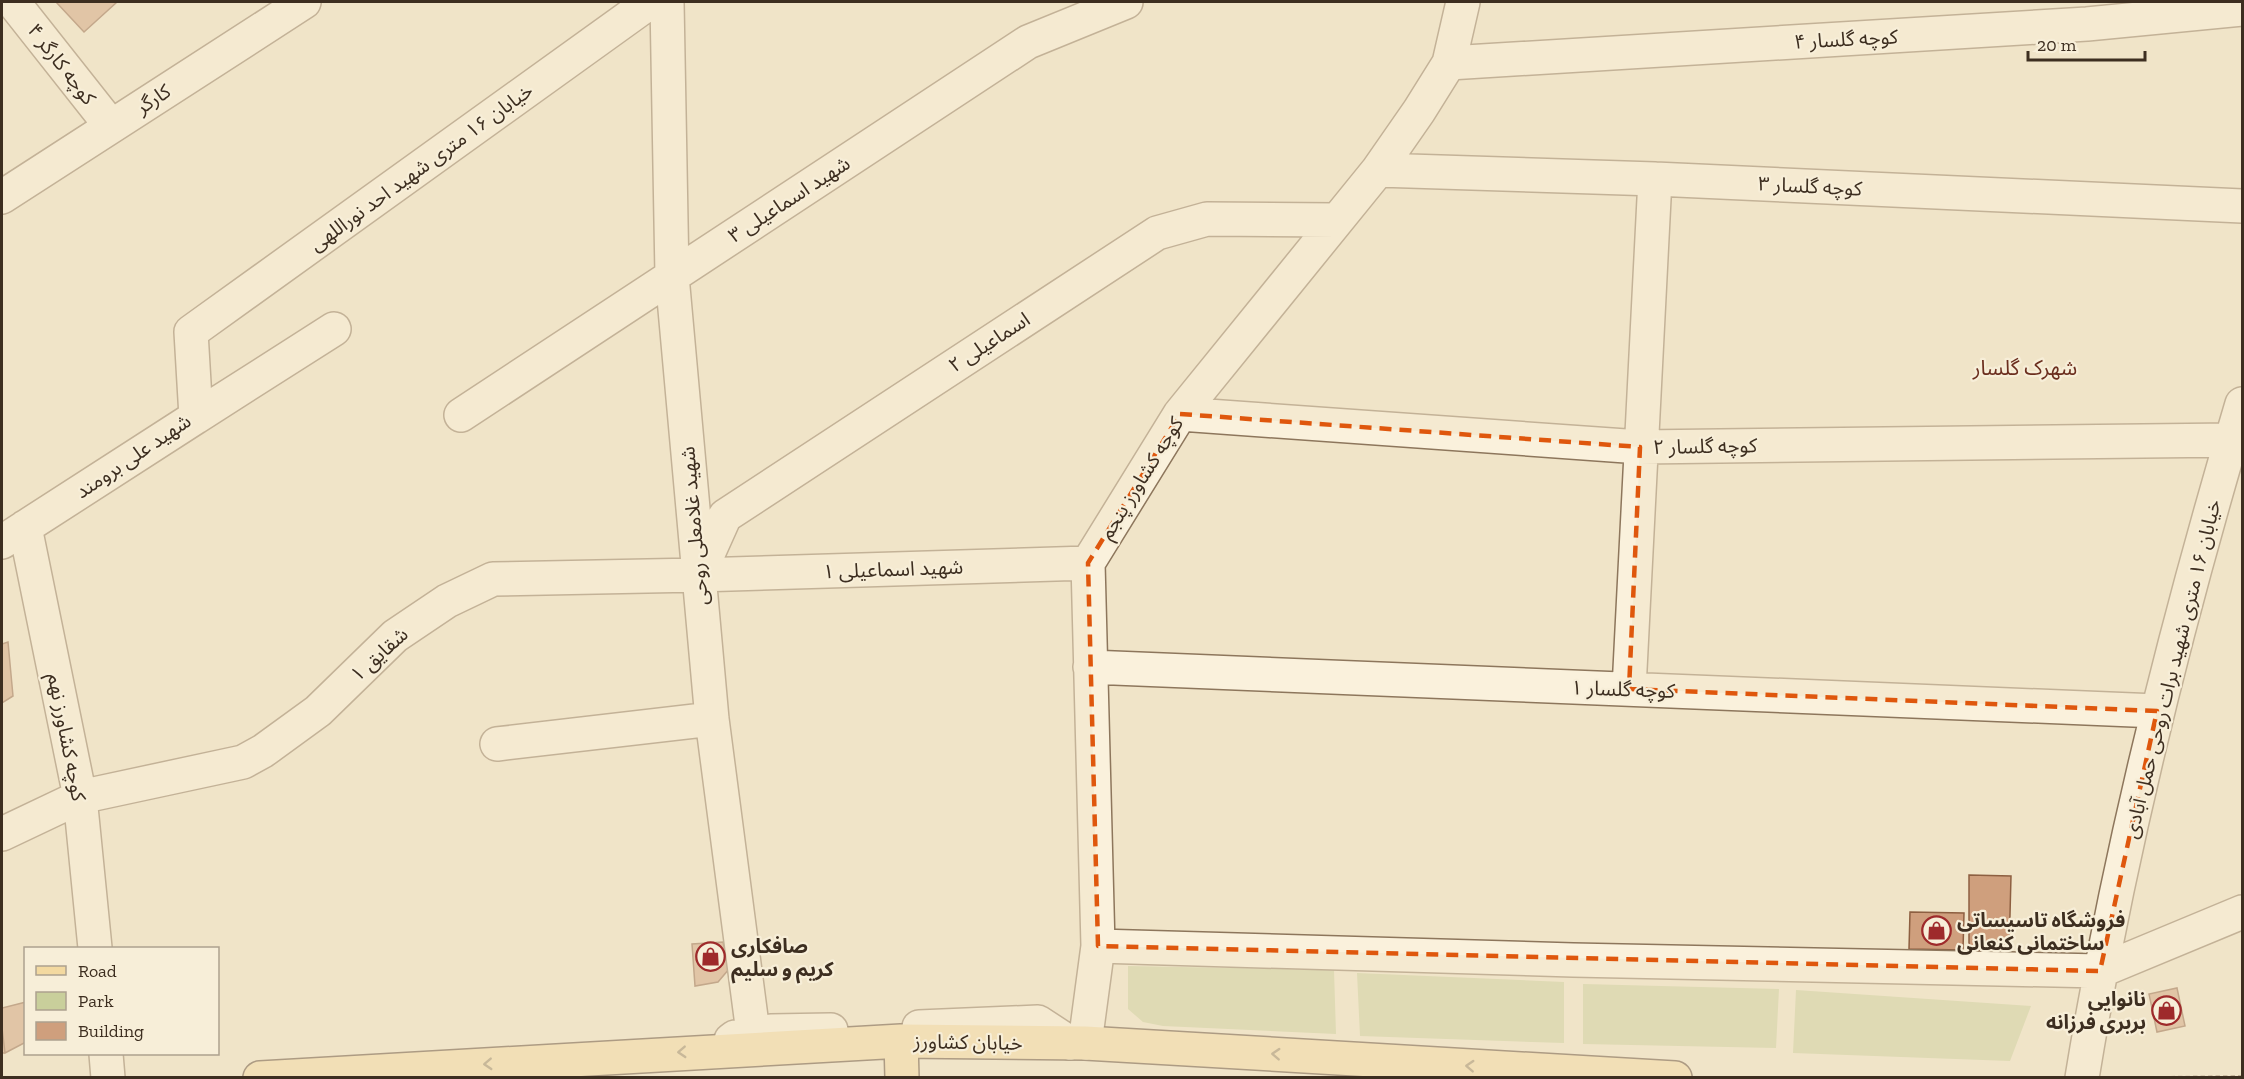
<svg xmlns="http://www.w3.org/2000/svg" width="2244" height="1079" viewBox="0 0 2244 1079" font-family="'Zilla Slab','Noto Sans Arabic',serif">
  <style>
    .green { fill: #c9cf9b }
    .building { fill: #cf9f7d; stroke: #8d5f41; stroke-width: 1.5 }
    .lines { fill: none; stroke-linecap: round; stroke-linejoin: round }
    .minor-casing { stroke: #8d765c; stroke-width: 36 }
    .major-casing { stroke: #5b4430; stroke-width: 36 }
    .path { stroke: #8d765c; stroke-width: 4; stroke-dasharray: 4.5 3; stroke-linecap: butt }
    .minor { stroke: #faf1dc; stroke-width: 33 }
    .major { stroke: #f3d9a0; stroke-width: 33 }
    .oneway { stroke: #988460 }
    .marked { fill: none; stroke: #df570d; stroke-width: 4.5; stroke-dasharray: 12 8; stroke-linejoin: round }
    .labels { text-anchor: middle; stroke-width: 4.5; stroke-linejoin: round; paint-order: stroke }
    .street-label { font-size: 20px; fill: #3d2e20; stroke: #f7eed8 }
    .poi-label { font-size: 20px; font-weight: bold; fill: #3d2e20; stroke: #f7eed8; text-anchor: start }
    .neighbourhood-label { font-size: 21px; fill: #6b2e1e; stroke: #f7eed8 }
  </style>
  <rect width="100%" height="100%" fill="#f0e4c8"/>
  <!-- green -->
  <path class="green" d="M1128 966 1334 970 1336 1034 1163 1026 1143 1022 1128 1009Z
    M1357 973 1564 982V1043L1360 1036Z
    M1583 984 1779 989 1776 1048 1583 1044Z
    M1796 990 2031 1006 2010 1061 1793 1053Z"/>
  <!-- building -->
  <path class="building" d="M56 2H117L84 32Z
    M8 642 13 696 2 703V644Z
    M1969 875 2011 876 2009 953 1969 950Z
    M1910 912 1964 913 1963 950 1909 949Z
    M723 942 729 969 718 982 695 986 692 944Z
    M2177 988 2185 1026 2157 1032 2149 994Z
    M26 1002V1042L5 1053 2 1028V1008Z
    M2 1028 5 1053H2Z"/>
  <g class="lines">
    <defs>
      <path id="minor" d="M13 2 111 126
        M667 2 672 276 712 719 755 1048
        M1449 63 2087 24 2242 9
        M1378 170 1655 179 2242 206
        M2 197 304 2
        M1180 414 1640 447 2232 440
        M461 415 1028 42 1126 2
        M196 417 334 329
        M25 527 80 797 95 948
        M2 542 196 417 191 332 650 2
        M699 574 725 516 1157 233 1207 219 1336 220
        M1090 667 2157 711
        M1629 689 1655 179
        M497 744 712 719
        M2 834 80 797 243 762 263 751 318 711 395 636 447 601 493 579 698 575 1088 563
        M1098 946 1573 960 2100 971 2242 912
        M919 1027 1038 1022 1070 1043
        M731 1040 735 1037 771 1031 831 1030
        M1085 1043 1098 946 1088 563 1180 414 1378 170 1419 111 1449 63 1463 2
        M106 1054 108 1078
        M2082 1078C2119 850 2176 625 2242 404"/>
      <path id="major" d="M901 1041 902 1078
        M260 1078 901 1041 1085 1043 1675 1078"/>
    </defs>
    <!-- minor casing -->
    <use href="#minor" class="minor-casing"/>
    <!-- major casing -->
    <use href="#major" class="major-casing"/>
    <!-- path -->
    <path class="path" d="M2163 1078 2242 1077"/>
    <!-- minor -->
    <use href="#minor" class="minor"/>
    <!-- major -->
    <use href="#major" class="major"/>
  </g>
  <!-- one-way arrows -->
  <defs><path id="oneway-chevron" d="M-2-3.5L2.5 0L-2 3.5" fill="none" stroke-width="1.6" stroke-linecap="round" stroke-linejoin="round" transform="scale(1.5)"/></defs>
  <g class="oneway">
    <use href="#oneway-chevron" transform="translate(682 1052) rotate(177)"/>
    <use href="#oneway-chevron" transform="translate(1276 1054) rotate(-177)"/>
    <use href="#oneway-chevron" transform="translate(488 1064) rotate(177)"/>
    <use href="#oneway-chevron" transform="translate(1470 1066) rotate(-177)"/>
  </g>
  <!-- marked area -->
  <path d="M0 0H2244V1079H0ZM1180 414 1640 447 1629 689 2157 711 2100 971 1098 946 1088 563Z" fill="#f0e4c8" fill-opacity=".55" fill-rule="evenodd"/>
  <path class="marked" d="M1180 414 1640 447 1629 689 2157 711 2100 971 1098 946 1088 563Z"/>
  <!-- icons -->
  <defs>
    <symbol id="shop-ring" viewBox="-11 -11 22 22"><circle r="9.5" fill="#f7eed8" stroke="#9e2a2b" stroke-width="1.5"/><path d="M-5-2.5h2.3a2.7 3.5 0 0 1 5.4 0H5L5.5 6h-11ZM-1.5-2.5h3a1.5 2.3 0 0 0-3 0Z" fill="#9e2a2b"/></symbol>
  </defs>
  <g fill-rule="evenodd">
    <use href="#shop-ring" x="1920" y="914" width="33" height="33"/>
    <use href="#shop-ring" x="694" y="940" width="33" height="33"/>
    <use href="#shop-ring" x="2150" y="994" width="33" height="33"/>
  </g>
  <g class="labels">
    <!-- street labels -->
    <g class="street-label">
      <text transform="translate(1846 39) rotate(-3)" y="7">کوچه گلسار ۴</text>
      <text transform="translate(62 64) rotate(52)" y="7">کوچه کارگر ۴</text>
      <text transform="translate(153 99) rotate(-33)" y="7">کارگر</text>
      <text transform="translate(421 167) rotate(-36)" y="7">خیابان ۱۶ متری شهید احد نوراللهی</text>
      <text transform="translate(1810 186) rotate(3)" y="7">کوچه گلسار ۳</text>
      <text transform="translate(789 199) rotate(-33)" y="7">شهید اسماعیلی ۳</text>
      <text transform="translate(989 342) rotate(-33)" y="7">اسماعیلی ۲</text>
      <text transform="translate(1705 446) rotate(-1)" y="7">کوچه گلسار ۲</text>
      <text transform="translate(133 456) rotate(-34)" y="7">شهید علی برومند</text>
      <text transform="translate(1141 478) rotate(-58)" y="7">کوچه کشاورز پنجم</text>
      <text transform="translate(694 526) rotate(-95)" y="7">شهید غلامعلی روحی</text>
      <text transform="translate(893 569) rotate(-2)" y="7">شهید اسماعیلی ۱</text>
      <text transform="translate(379 654) rotate(-42)" y="7">شقایق ۱</text>
      <text transform="translate(2172 669) rotate(-76)" y="7">خیابان ۱۶ متری شهید برات روحی حمل آبادی</text>
      <text transform="translate(1623 689) rotate(2)" y="7">کوچه گلسار ۱</text>
      <text transform="translate(67 737) rotate(79)" y="7">کوچه کشاورز نهم</text>
      <text transform="translate(968 1042) rotate(1)" y="7">خیابان کشاورز</text>
    </g>
    <!-- poi labels -->
    <g class="poi-label">
      <text x="1957" y="927">فروشگاه تاسیساتی<tspan x="1957" dy="23">ساختمانی کنعانی</tspan></text>
      <text x="731" y="953">صافکاری<tspan x="731" dy="23">کریم و سلیم</tspan></text>
      <text x="2146" y="1006" text-anchor="end">نانوایی<tspan x="2146" dy="23">بربری فرزانه</tspan></text>
    </g>
    <!-- neighbourhood labels -->
    <g class="neighbourhood-label">
      <text x="2025" y="375">شهرک گلسار</text>
    </g>
  </g>
  <!-- border -->
  <rect width="2244" height="1079" fill="none" stroke="#3d2e20" stroke-width="6"/>
  <!-- legend -->
  <rect x="24" y="947" width="195" height="108" fill="#f7eed8" stroke="#ada18e" stroke-width="1.5"/>
  <rect x="36" y="966" width="30" height="9" fill="#f3d9a0" stroke="#ada18e" stroke-width="1.5"/>
  <text x="78" y="977" font-size="18" fill="#3d2e20">Road</text>
  <rect x="36" y="992" width="30" height="18" fill="#c9cf9b" stroke="#ada18e" stroke-width="1.5"/>
  <text x="78" y="1007" font-size="18" fill="#3d2e20">Park</text>
  <rect x="36" y="1022" width="30" height="18" fill="#cf9f7d" stroke="#ada18e" stroke-width="1.5"/>
  <text x="78" y="1037" font-size="18" fill="#3d2e20">Building</text>
  <!-- scale -->
  <path d="M2028 51v9h117v-9" fill="none" stroke="#3d2e20" stroke-width="3"/>
  <text x="2037" y="51" font-size="18" fill="#3d2e20" stroke="#f7eed8" stroke-width="4.5" paint-order="stroke">20 m</text>
</svg>
